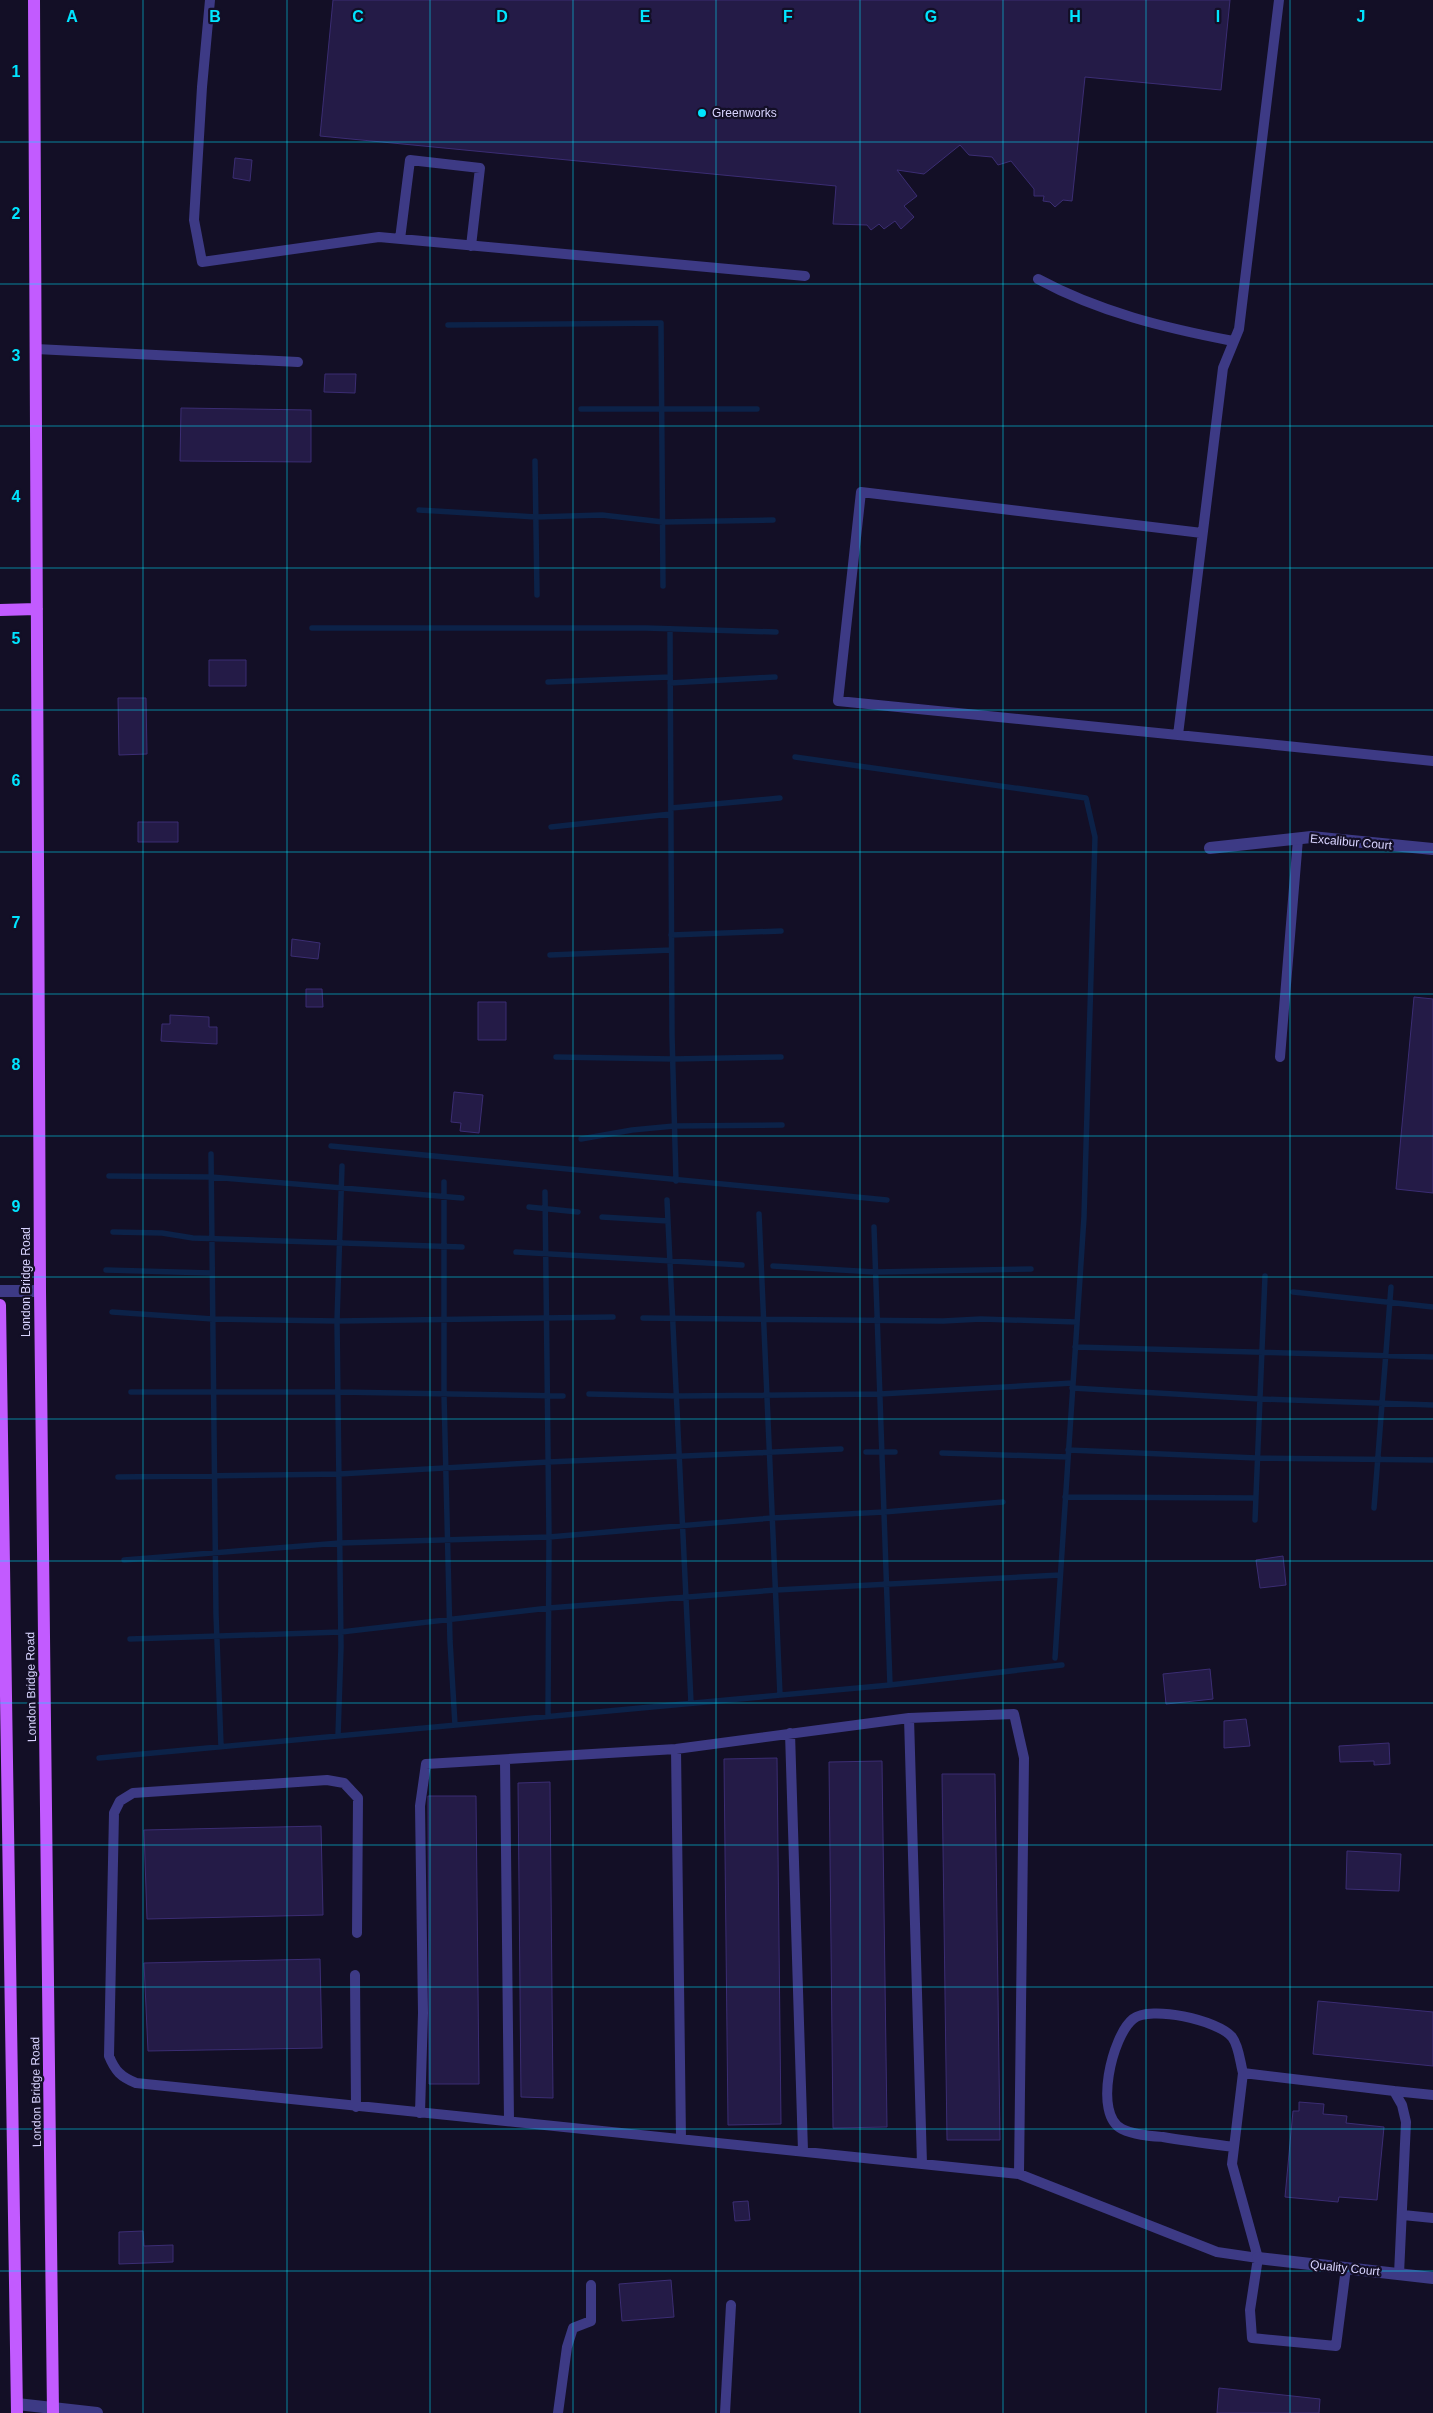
<svg xmlns="http://www.w3.org/2000/svg" width="1433" height="2413" viewBox="0 0 1433 2413" font-family="Helvetica,sans-serif">
  <style>
    .lines { fill: none; stroke-linecap: round; stroke-linejoin: round }
    .stream { stroke: #0c2248; stroke-width: 5.5 }
    .building { fill: #241b47; stroke: #3b2d73 }
    .lane { stroke: #3d3a85; stroke-width: 10 }
    .street { stroke: #3d3a85; stroke-width: 12 }
    .primary { stroke: #c25bff; stroke-width: 12 }
    .grid { fill: none; stroke: #00e5ff; stroke-width: 1; stroke-opacity: 0.55 }
    .poi-dot { fill: #00e5ff; stroke: #130f26; stroke-width: 2 }
    .labels { text-anchor: middle; stroke-width: 4.5; stroke-linejoin: round; paint-order: stroke }
    .poi-label { font-size: 12px; fill: #d9d4ff; stroke: #130f26; text-anchor: start }
    .street-label { font-size: 12px; fill: #d9d4ff; stroke: #130f26 }
    .grid-label { font-size: 16px; text-anchor: middle; font-weight: bold; fill: #00e5ff; stroke: #130f26; stroke-width: 4.5; stroke-linejoin: round; paint-order: stroke }
  </style>
  <rect width="100%" height="100%" fill="#130f26"/>
  <g class="lines">
    <!-- stream -->
    <path class="stream" d="M448 325 661 323 663 586
      M581 409H757
      M535 461 537 595
      M419 510 536 517 602 515 663 522 773 520
      M312 628H646L776 632
      M670 629 672 1035 676 1181
      M548 682 670 677
      M670 683 775 677
      M795 757 1086 798 1095 837 1084 1217 1055 1658
      M671 808 780 798
      M551 827 671 814
      M671 935 781 931
      M550 955 671 950
      M556 1057 673 1059 781 1057
      M581 1139 632 1130 674 1126 782 1125
      M331 1146 887 1200
      M211 1154 216 1614 221 1746
      M109 1176 211 1177 462 1198
      M444 1182V1395L450 1641 455 1725
      M545 1192 549 1537 548 1716
      M667 1200 691 1703
      M529 1207 578 1212
      M759 1214 780 1695
      M602 1217 668 1221
      M874 1227 890 1685 1062 1665
      M113 1232 162 1233 193 1238 462 1247
      M516 1252 742 1265
      M773 1266 875 1272 1031 1269
      M106 1270 212 1273
      M1293 1292 1433 1307
      M112 1312 213 1319 337 1321 613 1317
      M643 1318 943 1321 981 1319 1077 1322
      M1075 1347 1433 1357
      M1072 1388 1260 1399 1433 1405
      M131 1392H338L563 1396
      M589 1394 677 1396 880 1394 1073 1383
      M1068 1450 1257 1458 1433 1460
      M866 1452H895
      M942 1453 1068 1457
      M118 1477 339 1474 548 1462 841 1449
      M1065 1497 1256 1498
      M1374 1508 1391 1287
      M1255 1520 1265 1276
      M124 1560 340 1543 549 1537 772 1518 884 1512 1003 1502
      M130 1639 341 1632 549 1608 776 1590 1060 1575
      M338 1736 341 1647 337 1321 342 1166
      M99 1758 890 1685"/>
  </g>
  <!-- building -->
  <path class="building" d="M333 0H1230L1221 90 1085 77 1072 201 1063 200 1055 207 1050 202 1043 201 1044 196H1034V189L1011 161 998 165 992 157 969 155 960 145 924 174 897 170 917 196 904 206 914 217 901 229 895 221 884 229 879 224 871 230 867 225 833 224 836 186 320 136Z
    M235 158 252 160 250 181 233 178Z
    M325 374H356L355 393 324 392Z
    M181 408 311 410V462L180 461Z
    M209 660H246V686H209Z
    M118 698H146L147 754 119 755Z
    M138 822H178V842H138Z
    M292 939 320 943 318 959 291 956Z
    M306 989H322L323 1007H306Z
    M1414 997 1433 999V1193L1396 1189Z
    M478 1002H506V1040H478Z
    M170 1015 209 1017V1027H217V1044L161 1041 162 1024H170Z
    M454 1092 483 1095 479 1133 460 1131 461 1123 451 1122Z
    M1283 1556 1286 1585 1260 1588 1256 1560Z
    M1210 1669 1213 1699 1166 1704 1163 1674Z
    M1246 1719 1250 1746 1224 1748V1721Z
    M1389 1743 1390 1764 1374 1765V1761L1340 1762 1339 1746Z
    M777 1758 781 2124 728 2125 724 1759Z
    M882 1761 887 2127 833 2128 829 1762Z
    M942 1774H995L1000 2140H947Z
    M550 1782 553 2098 521 2097 518 1783Z
    M428 1796H476L479 2084H429Z
    M321 1826 323 1915 147 1919 144 1830Z
    M1347 1851 1401 1854 1399 1891 1346 1889Z
    M320 1959 322 2048 148 2051 144 1963Z
    M1318 2001 1433 2012V2066L1313 2054Z
    M1299 2102 1324 2104 1323 2114 1347 2116 1346 2123 1384 2127 1377 2200 1339 2197 1338 2202 1285 2197 1293 2111H1299Z
    M748 2201 750 2220 735 2221 733 2202Z
    M143 2231 144 2246 173 2245V2262L119 2264V2232Z
    M671 2280 674 2317 622 2321 619 2284Z
    M1219 2388 1320 2399 1319 2413H1217Z"/>
  <g class="lines">
    <!-- lane -->
    <path class="lane" d="M210 0 202 87 194 220 202 262 379 237 805 276
      M1279 0 1239 329 1223 368 1178 735 1433 761
      M400 239 410 160 480 168 471 246
      M1038 279C1099 312 1165 328 1233 341
      M36 349 298 362
      M1178 735 838 701 861 492 1202 533
      M1280 1057 1298 839
      M909 1718 922 2164
      M790 1733 803 2151
      M676 1749 681 2139
      M505 1760 509 2121
      M357 1933 358 1798 344 1783 327 1780 133 1793 120 1801 114 1813 109 2056C115 2071 121 2077 136 2083L1019 2174 1217 2252 1258 2258
      M355 1975 356 2107
      M420 2113 423 2013 420 1806 426 1764 676 1749 909 1718 1014 1714 1024 1758 1019 2174
      M1234 2147C1211 2144 1187 2141 1163 2137 1150 2136 1134 2135 1122 2129 1093 2115 1112 2036 1133 2019 1150 2005 1218 2020 1232 2037 1239 2046 1240 2062 1243 2073
      M1403 2215 1433 2218
      M1346 2268 1336 2346 1252 2338 1250 2310 1258 2258 1232 2164 1243 2073 1394 2091
      M1399 2274 1406 2122 1402 2105 1394 2091 1433 2095
      M558 2413 567 2347 573 2328 591 2321V2285
      M725 2413 731 2305"/>
    <!-- street -->
    <path class="street" d="M1210 848 1311 837 1433 849
      M0 1291H40
      M1258 2258 1433 2278
      M17 2404 97 2413"/>
    <!-- primary -->
    <path class="primary" d="M34 0 40 1291 53 2413
      M0 610 37 609
      M0 1305 17 2413"/>
  </g>
  <!-- grid -->
  <path class="grid" d="M143 0V2413M287 0V2413M430 0V2413M573 0V2413M716 0V2413M860 0V2413M1003 0V2413M1146 0V2413M1290 0V2413M0 142H1433M0 284H1433M0 426H1433M0 568H1433M0 710H1433M0 852H1433M0 994H1433M0 1136H1433M0 1277H1433M0 1419H1433M0 1561H1433M0 1703H1433M0 1845H1433M0 1987H1433M0 2129H1433M0 2271H1433"/>
  <!-- markers -->
  <circle class="poi-dot" cx="702" cy="113" r="5"/>
  <g class="labels">
    <!-- poi labels -->
    <g class="poi-label">
      <text x="712" y="117">Greenworks</text>
    </g>
    <!-- street labels -->
    <g class="street-label">
      <text transform="translate(1351 842) rotate(5)" y="4">Excalibur Court</text>
      <text transform="translate(26 1282) rotate(-90)" y="4">London Bridge Road</text>
      <text transform="translate(31 1687) rotate(-91)" y="4">London Bridge Road</text>
      <text transform="translate(36 2092) rotate(-91)" y="4">London Bridge Road</text>
      <text transform="translate(1345 2268) rotate(6)" y="4">Quality Court</text>
    </g>
  </g>
  <g class="grid-label">
    <text x="72" y="22">A</text>
    <text x="215" y="22">B</text>
    <text x="358" y="22">C</text>
    <text x="502" y="22">D</text>
    <text x="645" y="22">E</text>
    <text x="788" y="22">F</text>
    <text x="931" y="22">G</text>
    <text x="1075" y="22">H</text>
    <text x="1218" y="22">I</text>
    <text x="1361" y="22">J</text>
    <text x="16" y="77">1</text>
    <text x="16" y="219">2</text>
    <text x="16" y="361">3</text>
    <text x="16" y="502">4</text>
    <text x="16" y="644">5</text>
    <text x="16" y="786">6</text>
    <text x="16" y="928">7</text>
    <text x="16" y="1070">8</text>
    <text x="16" y="1212">9</text>
  </g>
</svg>
